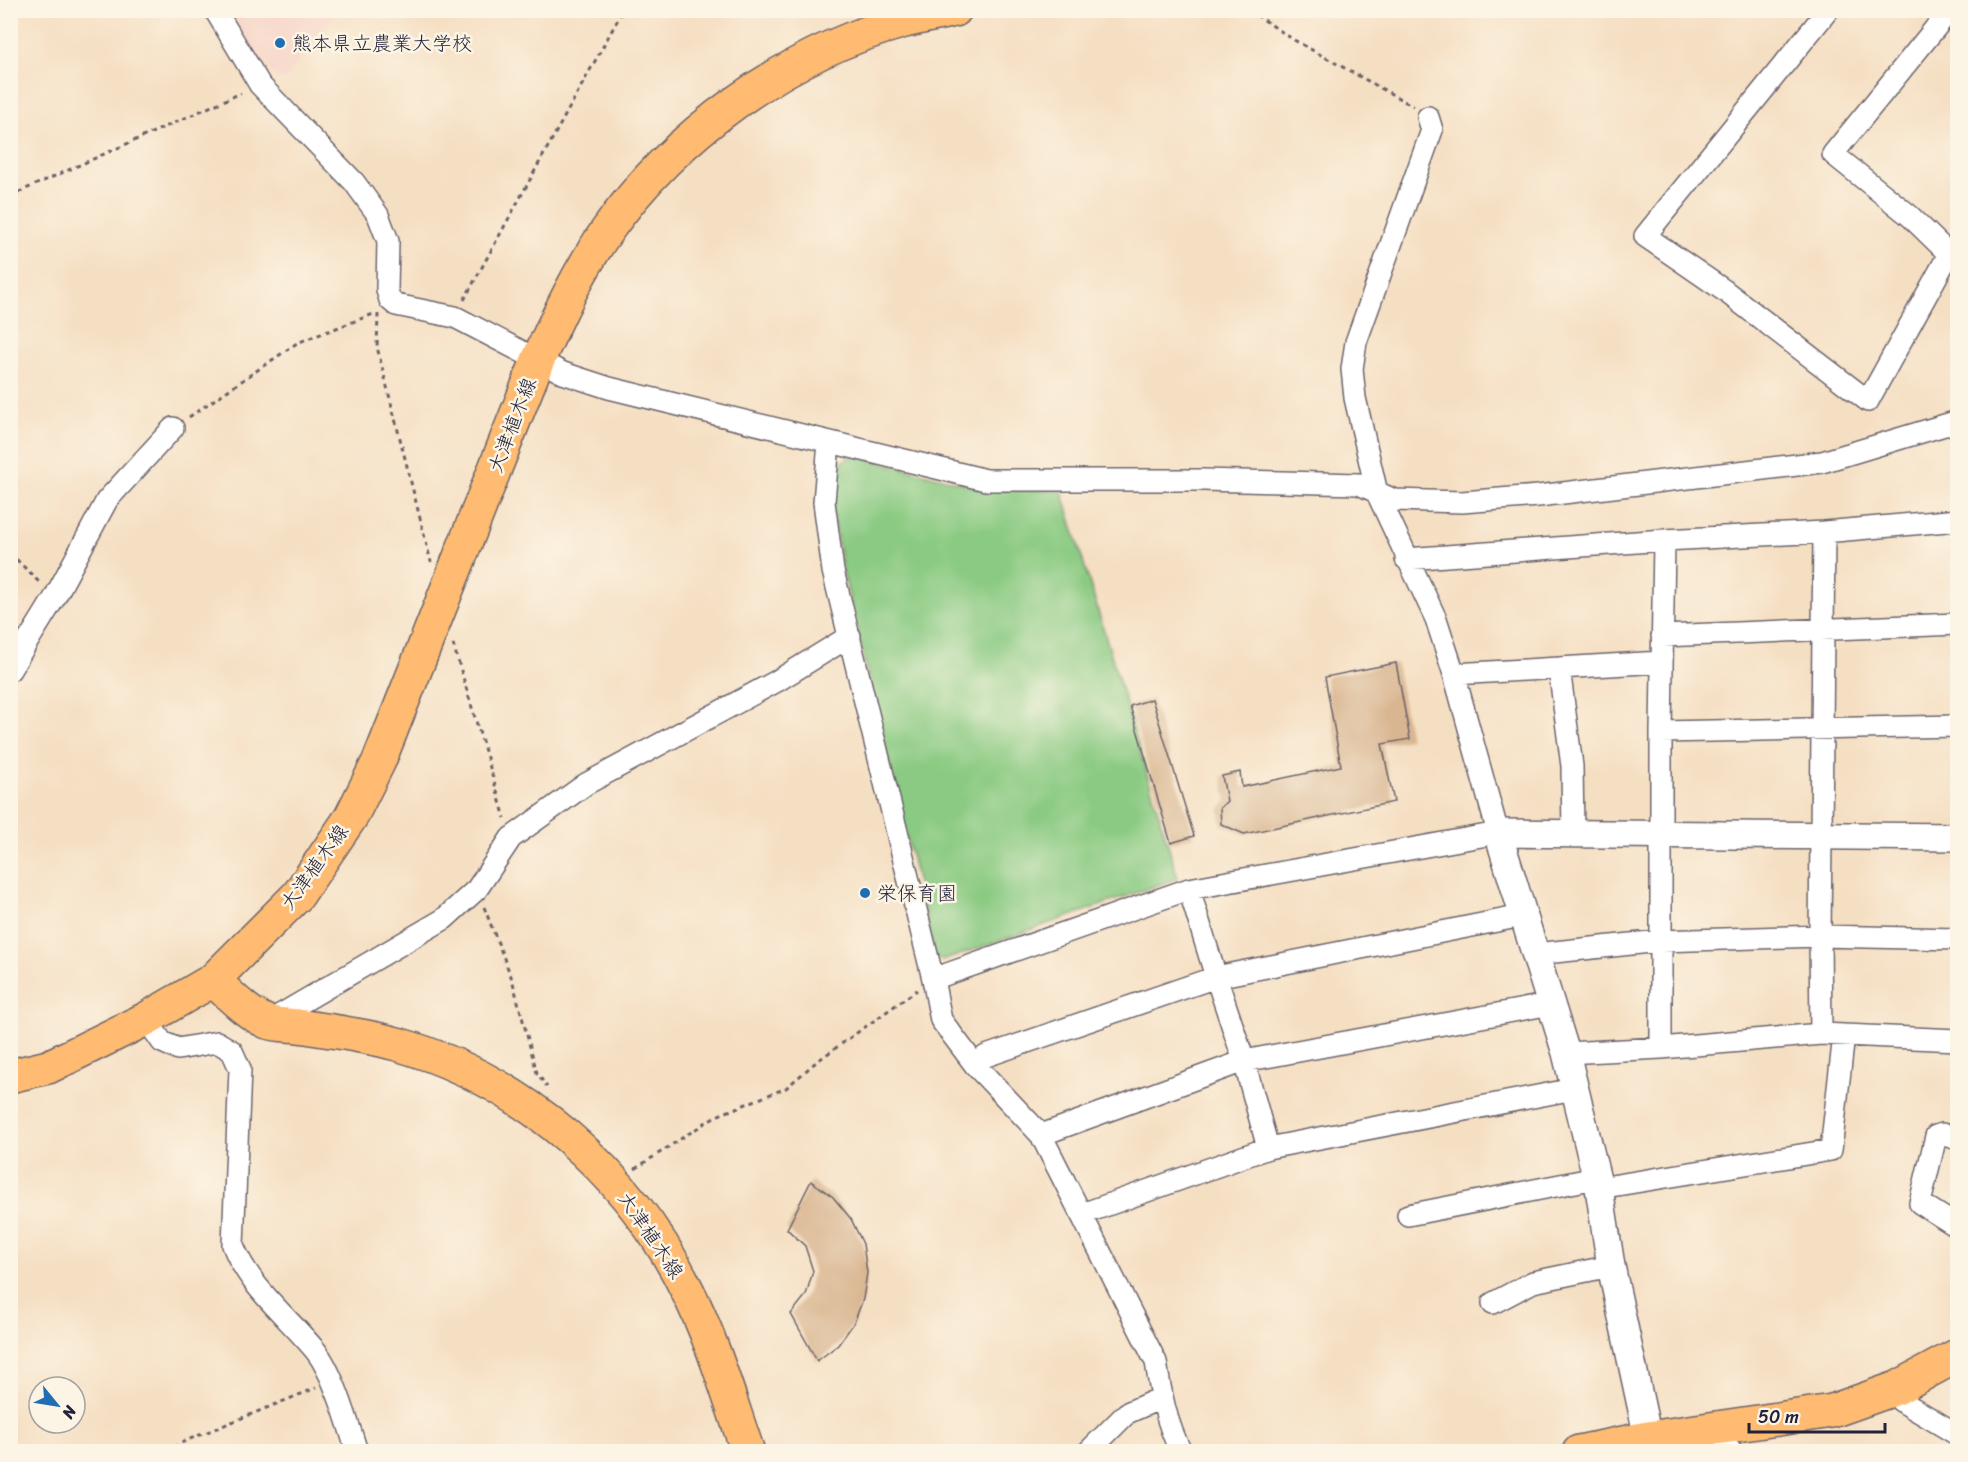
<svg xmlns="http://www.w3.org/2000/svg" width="1968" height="1462" viewBox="0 0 1968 1462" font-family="Sriracha,'Klee One',sans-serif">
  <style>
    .built { fill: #f6d2c5 }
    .green { fill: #8aca82; stroke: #56765e; stroke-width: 1.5 }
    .building { fill: #d9b691 }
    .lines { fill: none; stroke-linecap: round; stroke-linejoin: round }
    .minor-casing { stroke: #6c646b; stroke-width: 24 }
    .tertiary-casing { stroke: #6c646b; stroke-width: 30 }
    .primary-casing { stroke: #6c646b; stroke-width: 36 }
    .path { stroke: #6c646b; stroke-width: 3; stroke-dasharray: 4.5 4.5; stroke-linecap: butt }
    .minor { stroke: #fff; stroke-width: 21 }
    .tertiary { stroke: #fff; stroke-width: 27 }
    .primary { stroke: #febb71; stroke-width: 33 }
    .poi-dot { fill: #1f6fb2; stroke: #fcf5e5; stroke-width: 2 }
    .labels { text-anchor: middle; stroke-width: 5; stroke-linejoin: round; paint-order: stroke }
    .poi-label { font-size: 20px; fill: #22223b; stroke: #fcf5e5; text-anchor: start }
    .street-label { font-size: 20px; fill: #22223b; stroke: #fcf5e5 }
  </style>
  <rect width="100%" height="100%" fill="#fcf5e5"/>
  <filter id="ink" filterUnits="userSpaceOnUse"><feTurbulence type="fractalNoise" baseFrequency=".0167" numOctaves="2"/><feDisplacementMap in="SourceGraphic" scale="12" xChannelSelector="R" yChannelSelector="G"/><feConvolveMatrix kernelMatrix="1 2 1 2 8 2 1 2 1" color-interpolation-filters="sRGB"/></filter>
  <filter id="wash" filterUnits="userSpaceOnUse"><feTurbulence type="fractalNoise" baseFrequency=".008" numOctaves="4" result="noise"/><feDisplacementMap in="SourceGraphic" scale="24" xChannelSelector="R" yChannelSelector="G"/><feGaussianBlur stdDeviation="1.35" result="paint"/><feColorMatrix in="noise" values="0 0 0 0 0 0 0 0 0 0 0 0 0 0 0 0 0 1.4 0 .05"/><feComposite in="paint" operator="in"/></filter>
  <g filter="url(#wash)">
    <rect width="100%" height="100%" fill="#f5dfc3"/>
    <!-- built -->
    <path class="built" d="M226 11H338L283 81 259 64Z"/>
    <!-- green -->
    <path class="green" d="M853 455 984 489 1062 491 1178 878 942 961 935 955 842 567 831 501 839 464Z"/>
    <g id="blocks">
      <!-- building -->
      <path class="building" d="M1396 663 1410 739 1382 744 1394 802 1244 834 1221 824 1220 808 1227 801 1222 776 1240 772 1242 787 1341 766 1325 677Z
        M1152 699 1194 836 1171 843 1130 706Z
        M811 1181 833 1197 851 1219 863 1244 867 1273 863 1299 854 1323 838 1345 817 1361 791 1314 806 1295 813 1271 805 1246 787 1229Z"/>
    </g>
  </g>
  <g filter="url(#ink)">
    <use href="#blocks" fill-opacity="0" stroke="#6c646b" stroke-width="1.5"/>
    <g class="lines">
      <defs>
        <path id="minor" d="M215 10 260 85 354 182 378 215 388 241 387 290 390 300 396 305 455 317 563 373 609 388 986 480H1203L1359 484 1394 500 1462 502 1538 496 1822 462 1958 421
          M1828 10 1645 236 1725 291 1868 401 1949 254 1910 216 1833 154 1950 10
          M829 442 824 502 833 571 933 979 941 1020 975 1065 1041 1135 1156 1362C1161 1395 1166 1422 1181 1452
          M1824 532 1820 936 1958 939
          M1406 559 1664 540 1824 532 1958 520
          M1662 636 1958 624
          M1559 668 1661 662
          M10 670 55 597 107 500 173 428
          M1454 674 1559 668 1572 766 1573 832
          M1661 732 1958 726
          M1522 916 1216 977 1244 1061 1551 1004
          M1535 954 1660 941 1820 936 1821 1034
          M933 979 1189 889 1498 833 1454 674 1436 619 1377 493 1355 398 1352 369 1356 342 1432 130 1428 117
          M146 1019 162 1042 178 1049 217 1042 232 1051 240 1069 233 1245C249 1287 286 1315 315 1350 333 1372 348 1423 357 1452
          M268 1022 444 919 477 889 511 838 586 784 777 681 850 636
          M1661 1048V732L1664 540
          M1566 1053 1661 1048 1821 1034 1958 1040
          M975 1065 986 1056 1216 977 1189 889
          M1041 1135 1244 1061 1268 1148
          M1958 1139 1942 1134 1936 1136 1920 1203 1958 1227
          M1599 1188 1831 1150 1844 1035
          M1082 1214 1268 1148 1574 1089
          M1408 1215 1596 1178
          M1493 1303 1533 1282 1611 1266
          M1891 1390 1901 1401 1958 1435
          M1708 1429 1727 1449 1733 1452
          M1088 1452 1127 1413 1161 1398"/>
        <path id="tertiary" d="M1648 1438 1611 1266 1599 1188 1566 1053 1498 833 1958 837"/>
        <path id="primary" d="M213 980C230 995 246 1013 267 1022 276 1025 289 1025 298 1026 331 1031 365 1035 397 1044 523 1080 630 1173 687 1290 713 1341 729 1398 748 1452
          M10 1076 48 1067 146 1019 213 980 298 895 351 817 379 761 538 360C558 316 578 272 606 232 674 134 786 54 901 22 919 17 937 14 955 10
          M1579 1452 1648 1438 1832 1411 1897 1388 1958 1355"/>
      </defs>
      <!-- minor casing -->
      <use href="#minor" class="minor-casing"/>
      <!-- tertiary casing -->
      <use href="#tertiary" class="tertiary-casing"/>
      <!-- primary casing -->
      <use href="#primary" class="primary-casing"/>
      <!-- path -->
      <path class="path" d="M1249 10 1294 40 1413 106
        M10 196 241 93
        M464 300 623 10
        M378 314 377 347 431 562
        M189 417 297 343 376 313
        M10 553 41 584
        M453 644 505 818
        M484 907 512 979 537 1073 547 1087
        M635 1169 714 1117 786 1088 816 1062 917 990
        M166 1452 185 1441 316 1388"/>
      <!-- minor -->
      <use href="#minor" class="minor"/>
      <!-- tertiary -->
      <use href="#tertiary" class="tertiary"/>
      <!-- primary -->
      <use href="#primary" class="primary"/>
    </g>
  </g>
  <!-- markers -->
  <g class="poi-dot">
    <circle cx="280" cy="43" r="6"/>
    <circle cx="865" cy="893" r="6"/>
  </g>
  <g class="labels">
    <!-- poi labels -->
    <g class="poi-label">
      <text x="292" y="50">熊本県立農業大学校</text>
      <text x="877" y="900">栄保育園</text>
    </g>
    <!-- street labels -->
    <g class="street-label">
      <text transform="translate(512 425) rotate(-69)" y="7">大津植木線</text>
      <text transform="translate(314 867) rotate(-54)" y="7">大津植木線</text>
      <text transform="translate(651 1235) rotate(56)" y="7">大津植木線</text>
    </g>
  </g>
  <!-- margin -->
  <rect width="1968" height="1462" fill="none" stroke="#fcf5e5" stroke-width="36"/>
  <!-- north arrow -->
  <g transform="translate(57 1405) rotate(120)"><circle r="28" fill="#fcf5e5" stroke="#a5a1a1" stroke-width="1.5"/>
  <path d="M0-4.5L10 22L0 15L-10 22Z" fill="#1f6fb2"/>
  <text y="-9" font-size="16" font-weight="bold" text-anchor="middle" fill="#22223b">N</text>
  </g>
  <!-- scale -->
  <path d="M1749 1423v9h136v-9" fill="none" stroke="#22223b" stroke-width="3"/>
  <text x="1758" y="1423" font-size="18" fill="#22223b" stroke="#fcf5e5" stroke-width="4.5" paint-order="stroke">50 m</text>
</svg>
